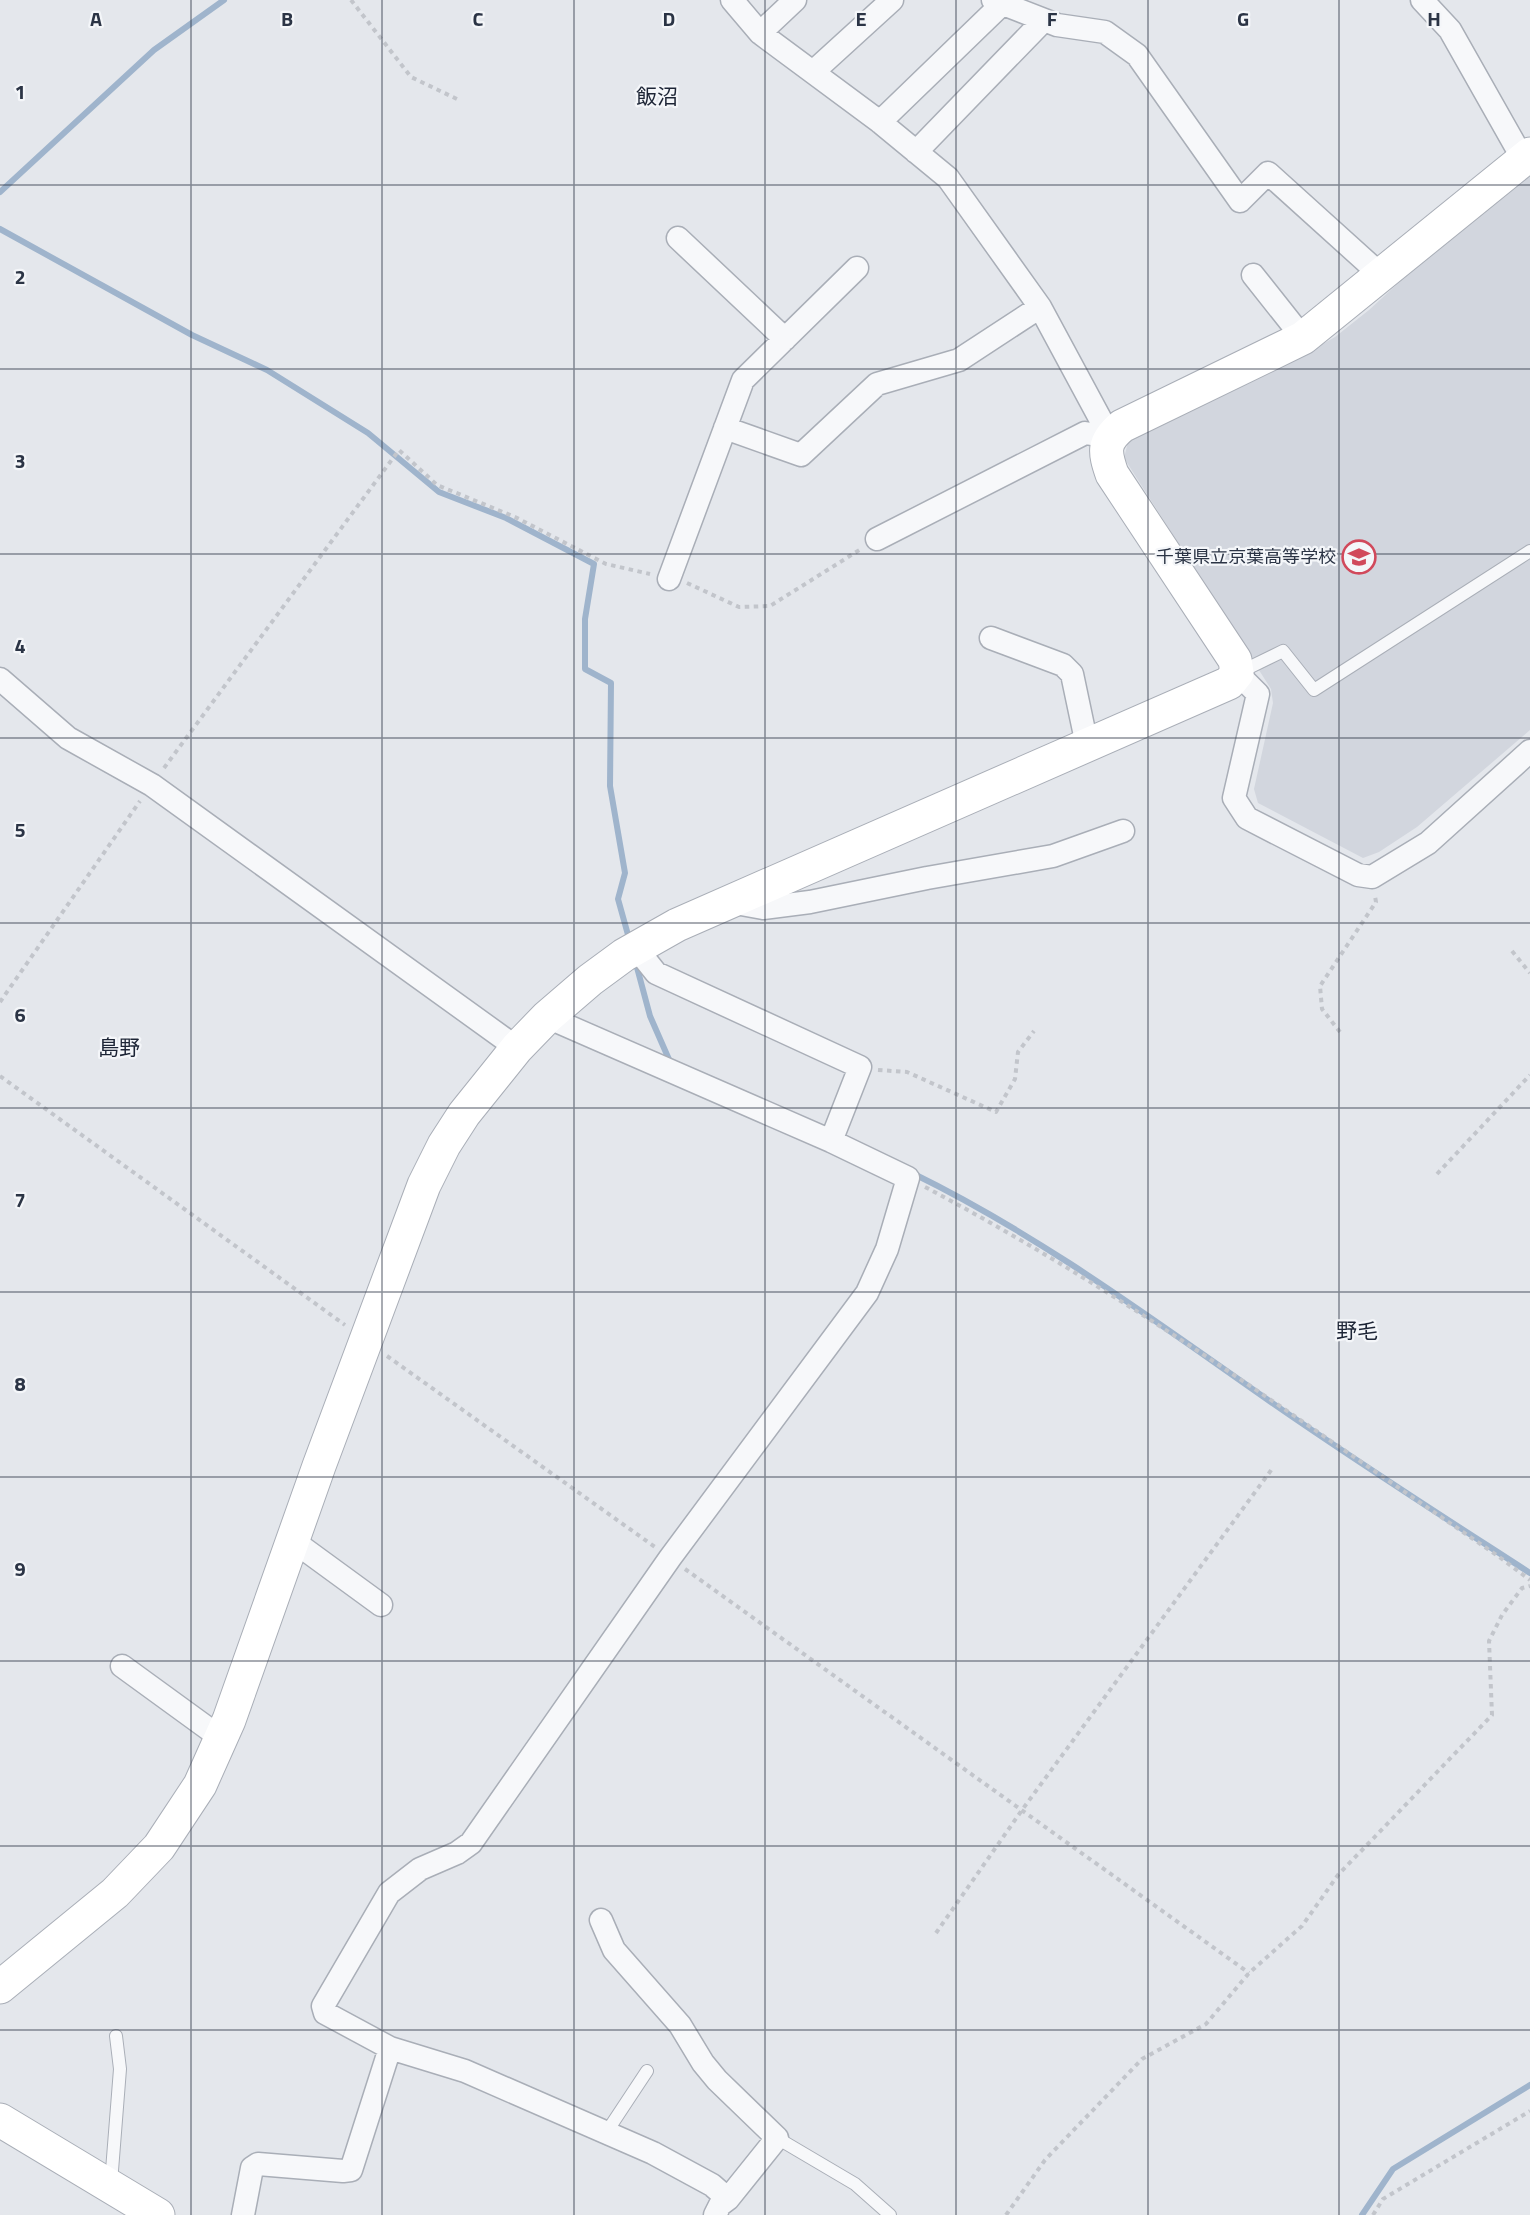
<svg xmlns="http://www.w3.org/2000/svg" width="1530" height="2215" viewBox="0 0 1530 2215" font-family="'Titillium Web','Noto Sans JP',sans-serif">
  <style>
    .built { fill: #d2d6de }
    .lines { fill: none; stroke-linecap: round; stroke-linejoin: round }
    .stream { stroke: #9fb4cc; stroke-width: 6 }
    .lane-casing { stroke: #a9aeb7; stroke-width: 14 }
    .street-casing { stroke: #a9aeb7; stroke-width: 25 }
    .secondary-casing { stroke: #a9aeb7; stroke-width: 35 }
    .path { stroke: #c2c5cb; stroke-width: 4; stroke-dasharray: 4.5 4.5; stroke-linecap: butt }
    .lane { stroke: #f7f8fa; stroke-width: 12 }
    .street { stroke: #f7f8fa; stroke-width: 22 }
    .secondary { stroke: #fff; stroke-width: 33 }
    .grid { fill: none; stroke: #2b3445; stroke-width: 1.5; stroke-opacity: 0.55 }
    .labels { text-anchor: middle; stroke-width: 4.5; stroke-linejoin: round; paint-order: stroke }
    .poi-label { font-size: 18px; fill: #2b3445; stroke: #f4f6f9; text-anchor: end }
    .quarter-label { font-size: 21px; fill: #1d2536; stroke: #f4f6f9 }
    .grid-label { font-size: 20px; text-anchor: middle; font-weight: bold; fill: #2b3445; stroke: #f4f6f9; stroke-width: 4.5; stroke-linejoin: round; paint-order: stroke }
  </style>
  <rect width="100%" height="100%" fill="#e4e7ec"/>
  <!-- built -->
  <path class="built" d="M1530 174V730L1417 827 1379 852 1363 858 1258 803 1254 789 1273 703 1271 689 1124 458 1129 438 1300 357 1335 337 1369 310 1407 275Z"/>
  <g class="lines">
    <!-- stream -->
    <path class="stream" d="M0 192 154 50 224 0
      M0 229 192 335 267 370 368 433 439 492 506 518 594 564 585 619V669L611 683 610 786 625 873 618 899 630 942
      M635 960 650 1016 671 1064
      M912 1173C1039 1235 1152 1319 1268 1400 1354 1460 1442 1516 1530 1573
      M1362 2215 1393 2169 1530 2085"/>
    <defs>
      <path id="lane" d="M1238 673 1283 651 1314 690 1530 551
        M606 2133 647 2071
        M777 2138 855 2184 890 2215
        M111 2183 120 2069 116 2036"/>
      <path id="street" d="M732 0 760 33 880 122 948 178 1040 307 1110 437
        M993 0 1057 25 1105 32 1137 55 1240 201 1268 173 1381 275
        M1422 0 1450 30 1523 159
        M760 33 795 0
        M813 72 892 0
        M880 122 1002 4
        M916 152 1044 20
        M678 238 785 339
        M1253 275 1303 338
        M725 428 801 455 877 384 959 360 1040 307
        M877 539 1085 433 1110 437
        M669 579 743 380 857 268
        M991 638 1063 665 1072 674 1087 745
        M1237 673 1258 694 1234 798 1247 818 1358 875 1372 877 1428 843 1530 751
        M0 679 68 738 152 785 517 1048
        M730 902 763 908 810 902 927 878 1053 856 1123 831
        M636 948 656 973 860 1067 831 1141
        M547 1017 831 1141 908 1178 887 1249 867 1293 670 1558 471 1843 457 1853 420 1869 389 1893 323 2006 325 2013 390 2048 465 2071 653 2153 712 2185 728 2199
        M292 1540 381 1605
        M122 1666 221 1738
        M601 1920 614 1950 680 2025 703 2063 717 2080 777 2138 728 2199 720 2205 715 2215
        M243 2215 252 2168 258 2164 343 2171 351 2170 390 2048"/>
      <path id="secondary" d="M0 1987 115 1893 159 1847 200 1785 229 1720 319 1466 424 1185 444 1145 464 1114 517 1048 547 1017 590 980 624 955 677 925 1229 683 1237 673 1235 660 1112 474C1104 451 1103 442 1122 426L1303 338 1530 154
        M0 2120 158 2215"/>
    </defs>
    <!-- lane casing -->
    <use href="#lane" class="lane-casing"/>
    <!-- street casing -->
    <use href="#street" class="street-casing"/>
    <!-- secondary casing -->
    <use href="#secondary" class="secondary-casing"/>
    <!-- path -->
    <path class="path" d="M351 0 411 77 459 100
      M687 583 739 607 770 606 861 549
      M164 768 399 450 437 485 515 517 606 564 650 574
      M1512 951 1530 973
      M0 1002 140 801
      M1340 1032 1322 1009 1320 986 1376 902 1375 896
      M878 1070 907 1072 996 1112 1015 1079 1018 1052 1034 1031
      M0 1076 345 1325
      M1437 1174 1530 1075
      M925 1187C1126 1293 1310 1428 1498 1556L1530 1580
      M387 1356 655 1547
      M685 1569 1249 1973
      M936 1933 1022 1810 1272 1469
      M1006 2215 1045 2160 1142 2059 1206 2024 1249 1973 1302 1926 1338 1875 1492 1715 1489 1641 1502 1615 1522 1588 1530 1586
      M1373 2215 1383 2199 1530 2111"/>
    <!-- lane -->
    <use href="#lane" class="lane"/>
    <!-- street -->
    <use href="#street" class="street"/>
    <!-- secondary -->
    <use href="#secondary" class="secondary"/>
  </g>
  <!-- grid -->
  <path class="grid" d="M191 0V2215M382 0V2215M574 0V2215M765 0V2215M956 0V2215M1148 0V2215M1339 0V2215M0 185H1530M0 369H1530M0 554H1530M0 738H1530M0 923H1530M0 1108H1530M0 1292H1530M0 1477H1530M0 1661H1530M0 1846H1530M0 2030H1530"/>
  <!-- icons -->
  <defs>
    <symbol id="school-ring" viewBox="-11 -11 22 22"><circle r="9.5" fill="#f4f6f9" stroke="#d1495b" stroke-width="1.5"/><path d="M0-5L7-2L0 1L-7-2ZM-4 1L0 2.5L4 1V4Q0 6-4 4Z" fill="#d1495b"/></symbol>
  </defs>
  <g fill-rule="evenodd">
    <use href="#school-ring" x="1340" y="538" width="38" height="38"/>
  </g>
  <g class="labels">
    <!-- poi labels -->
    <g class="poi-label">
      <text x="1336" y="563">千葉県立京葉高等学校</text>
    </g>
    <!-- quarter labels -->
    <g class="quarter-label">
      <text x="657" y="104">飯沼</text>
      <text x="119" y="1055">島野</text>
      <text x="1357" y="1338">野毛</text>
    </g>
  </g>
  <g class="grid-label">
    <text x="96" y="26">A</text>
    <text x="287" y="26">B</text>
    <text x="478" y="26">C</text>
    <text x="669" y="26">D</text>
    <text x="861" y="26">E</text>
    <text x="1052" y="26">F</text>
    <text x="1243" y="26">G</text>
    <text x="1434" y="26">H</text>
    <text x="20" y="99">1</text>
    <text x="20" y="284">2</text>
    <text x="20" y="468">3</text>
    <text x="20" y="653">4</text>
    <text x="20" y="837">5</text>
    <text x="20" y="1022">6</text>
    <text x="20" y="1207">7</text>
    <text x="20" y="1391">8</text>
    <text x="20" y="1576">9</text>
  </g>
</svg>
